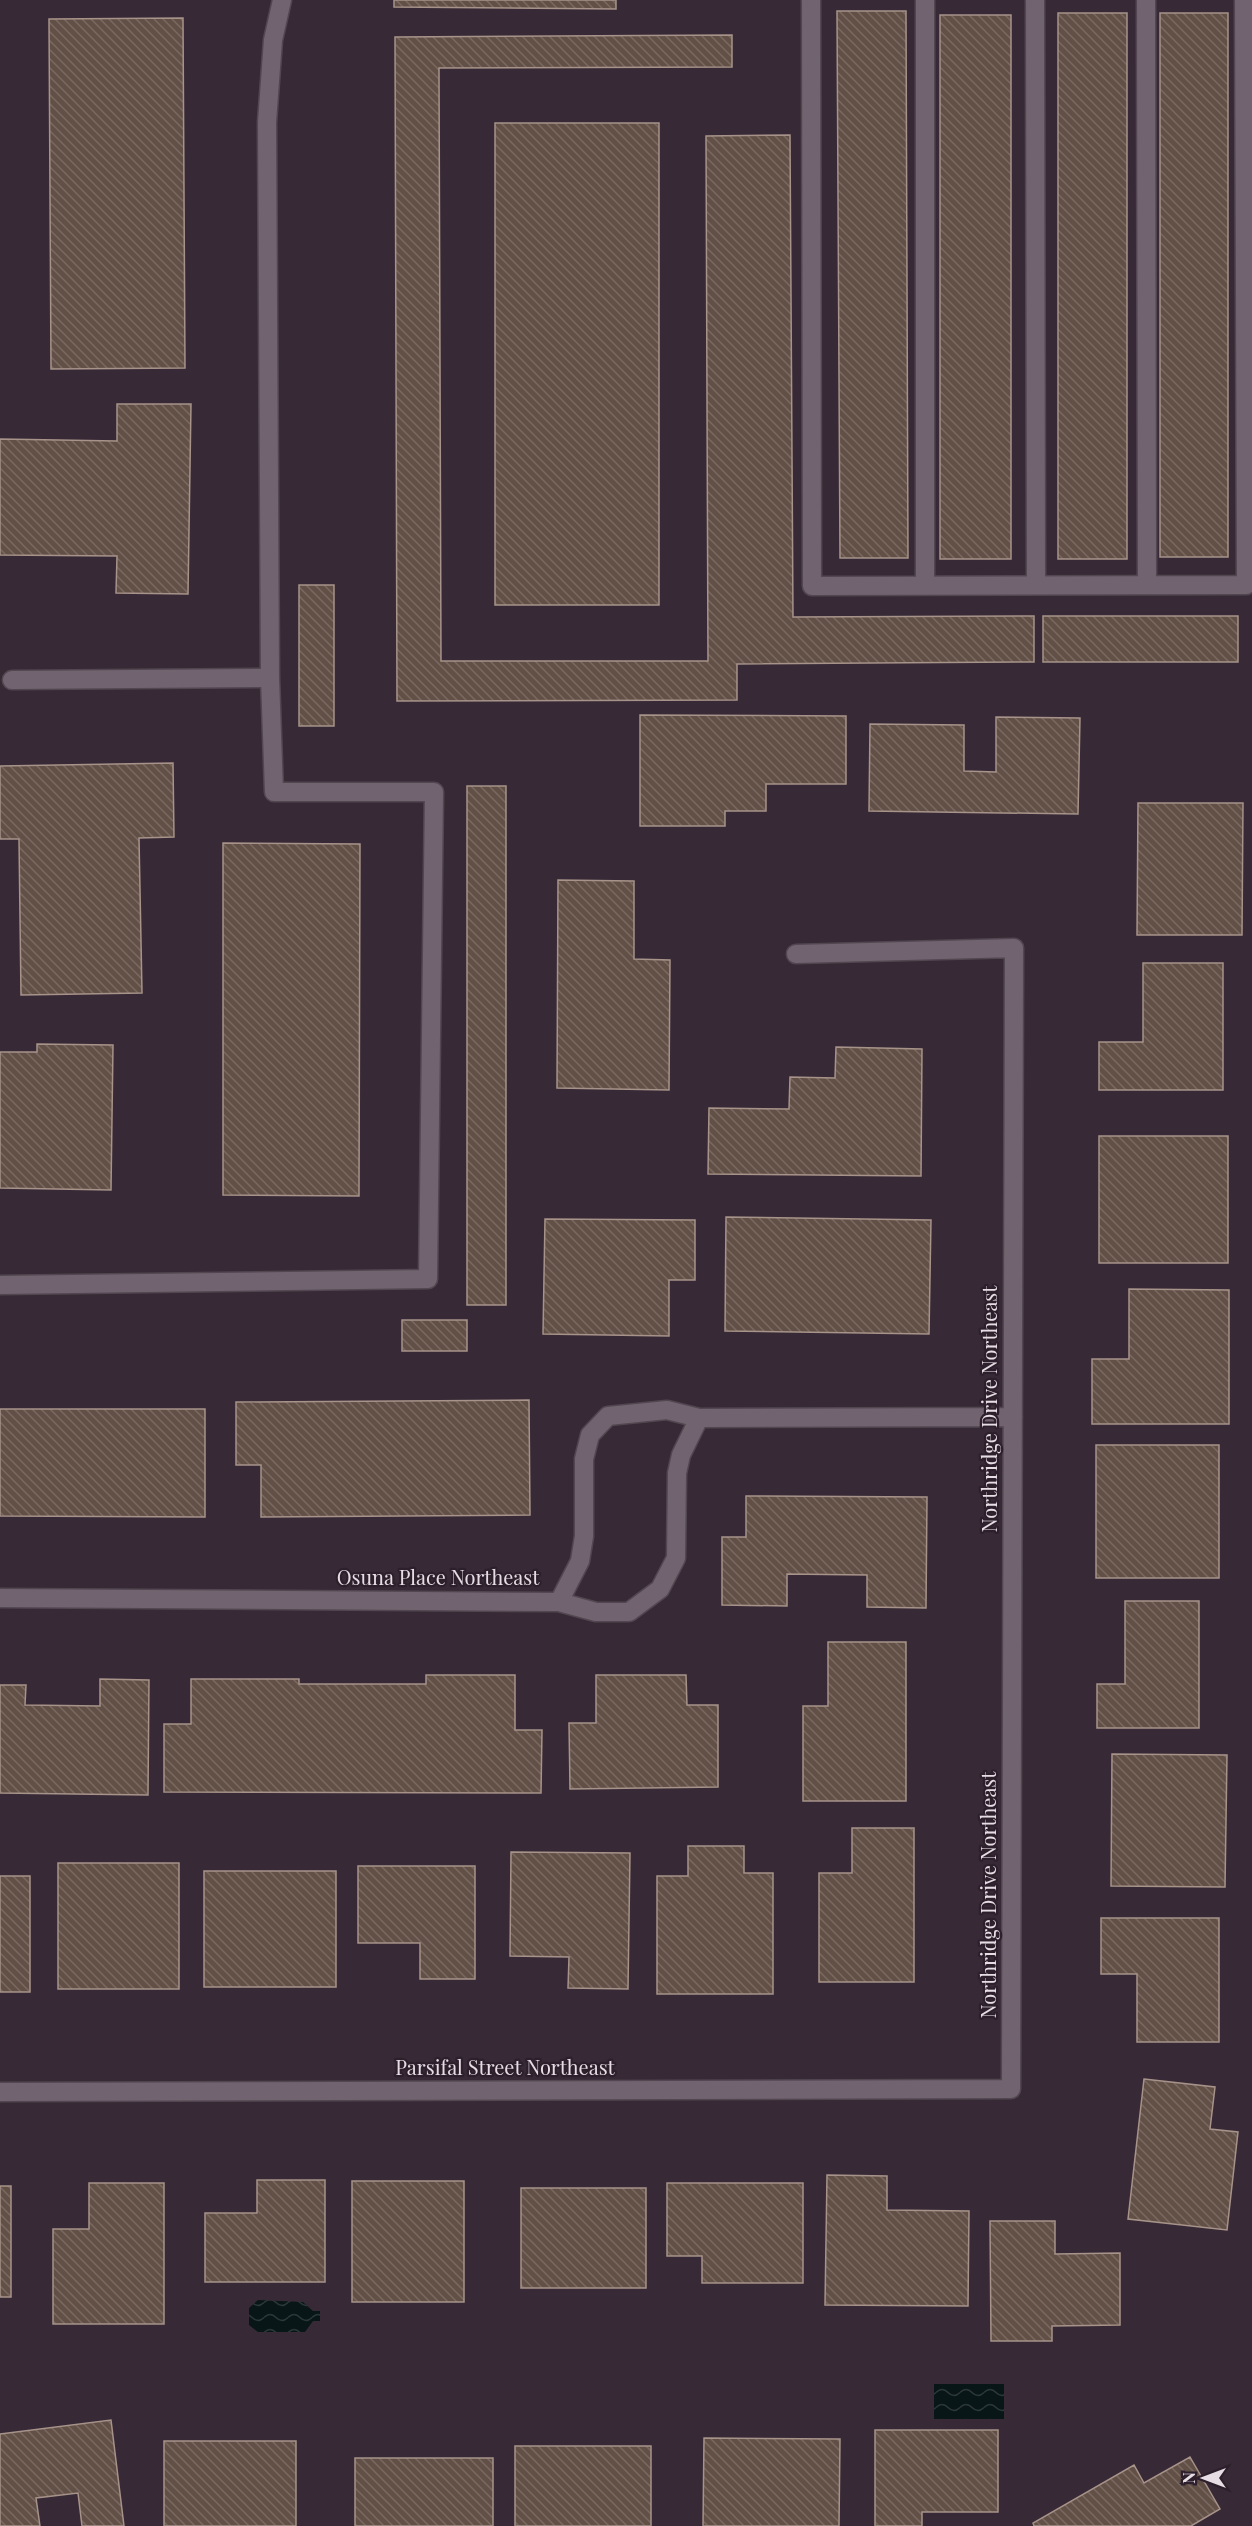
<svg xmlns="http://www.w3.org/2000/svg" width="1252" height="2526" viewBox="0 0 1252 2526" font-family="'Playfair Display',serif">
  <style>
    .water { fill: url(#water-waves) }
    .building { fill: url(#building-back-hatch); stroke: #a7938a; stroke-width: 1.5 }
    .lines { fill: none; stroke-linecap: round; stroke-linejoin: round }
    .minor-casing { stroke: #524751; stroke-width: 21 }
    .minor { stroke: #726370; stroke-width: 18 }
    .labels { text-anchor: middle; stroke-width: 4.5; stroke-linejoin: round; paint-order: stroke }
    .street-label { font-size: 20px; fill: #e6dde5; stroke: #2d202c }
  </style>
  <defs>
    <pattern id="water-waves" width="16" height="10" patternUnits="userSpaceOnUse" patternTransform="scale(1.5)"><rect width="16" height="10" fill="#081618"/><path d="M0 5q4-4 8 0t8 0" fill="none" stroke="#2c3739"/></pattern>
    <pattern id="building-back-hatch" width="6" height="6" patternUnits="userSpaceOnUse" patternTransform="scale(1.5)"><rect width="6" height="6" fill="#625047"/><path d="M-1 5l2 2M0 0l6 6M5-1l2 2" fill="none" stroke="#786961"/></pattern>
  </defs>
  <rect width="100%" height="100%" fill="#372a36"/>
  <!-- water -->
  <path class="water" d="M258 2300 303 2302 313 2311H320V2321H313L305 2332H258L249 2325V2308Z
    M934 2384H1004V2419H934Z"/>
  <!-- building -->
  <path class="building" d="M394 0H616V9L394 7Z
    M837 11H906L908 558H840Z
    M1058 13H1127V559H1058Z
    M1160 13H1228V557H1160Z
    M940 15H1011V559H940Z
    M183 18 185 368 51 369 49 19Z
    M732 35V67L439 68 441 661H708L706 136 790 135 793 617 1034 616V662L737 664V700L397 701 395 37Z
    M495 123H659V605H495Z
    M117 404H191L188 594 116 593 117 556 0 555V439L117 441Z
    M299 585H334V726H299Z
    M1043 616H1238V662H1043Z
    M640 715 846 716V784H766V811H725V826H640Z
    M996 717 1080 718 1078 814 869 811 870 724 964 725V771L996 772Z
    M173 763 174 837 139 838 142 993 21 995 19 839H0V766Z
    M467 786H506V1305H467Z
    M1138 803H1243L1242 935H1137Z
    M223 843 360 844 359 1196 223 1195Z
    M558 880 634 881V959L670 960 669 1090 557 1088Z
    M1143 963H1223V1090H1099V1042H1143Z
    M37 1044 113 1045 111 1190 0 1188V1052H37Z
    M836 1047 922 1049 921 1176 708 1174 709 1108 789 1109 790 1077 835 1078Z
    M1099 1136H1228V1263H1099Z
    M726 1217 931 1220 929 1334 725 1331Z
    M545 1219 695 1220V1280H669V1336L543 1334Z
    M1129 1289 1229 1290V1424H1092V1359H1129Z
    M402 1320H467V1351H402Z
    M529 1400 530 1515 261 1517V1465H236V1402Z
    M0 1409H205V1517L0 1516Z
    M1096 1445H1219V1578H1096Z
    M746 1496 927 1497 926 1608 867 1607V1575L787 1574V1606L722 1605V1537H746Z
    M1125 1601H1199V1728H1097V1684H1125Z
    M828 1642H906V1801H803V1706H828Z
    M426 1675H515V1730H542L541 1793 164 1792V1724H191V1679H299V1684H426Z
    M596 1675H686L687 1705H718V1787L570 1789 569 1723H596Z
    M100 1679 149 1680 148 1795 0 1793V1685H26L25 1705 100 1706Z
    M1112 1754 1227 1755 1225 1887 1111 1886Z
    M852 1828H914V1982H819V1873H852Z
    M688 1846H744V1873H773V1994H657V1876H688Z
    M511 1852 630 1853 628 1989 568 1988 569 1957 510 1956Z
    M58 1863H179V1989H58Z
    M358 1866H475V1979H420V1943H358Z
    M204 1871H336V1987H204Z
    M0 1876H30V1992H0Z
    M1101 1918H1219V2042H1137V1974H1101Z
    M1144 2079 1215 2087 1210 2129 1238 2132 1227 2230 1128 2219Z
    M827 2175 887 2176V2210L969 2211 968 2306 825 2305Z
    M257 2180H325V2282H205V2213H257Z
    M352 2181H464V2302H352Z
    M89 2183H164V2324H53V2229H89Z
    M667 2183H803V2283H702V2256H667Z
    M0 2186H11V2297H0Z
    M521 2188H646V2288H521Z
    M990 2221H1055V2254L1120 2253V2325L1052 2326V2341H991Z
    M111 2420 124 2526H82L78 2493 36 2498 40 2526H0V2434Z
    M875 2430H998V2512H922V2526H875Z
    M704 2438 840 2439 839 2526H703Z
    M164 2441H296V2526H164Z
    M515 2446H651V2526H515Z
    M1190 2457 1220 2509 1191 2526H1034L1033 2523 1134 2465 1144 2483Z
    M355 2458H493V2526H355Z"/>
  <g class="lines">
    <defs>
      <path id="minor" d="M811 0 812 586 1246 585 1244 0
        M925 0V585
        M1035 0 1036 585
        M1146 0 1147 585
        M12 680 270 678
        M0 1285 428 1279 434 792H274L270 678 267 122 273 40 282 0
        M0 1598 559 1602 596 1612H629L660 1589 676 1558 677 1473 681 1455 699 1418
        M559 1602 580 1561 584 1536V1459L590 1435 608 1416 667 1410 699 1418 1013 1417
        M0 2092 1011 2089 1014 948 796 954"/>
    </defs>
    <!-- minor casing -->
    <use href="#minor" class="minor-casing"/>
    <!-- minor -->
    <use href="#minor" class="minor"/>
  </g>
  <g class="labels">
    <!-- street labels -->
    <g class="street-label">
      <text transform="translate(990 1409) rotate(-90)" y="7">Northridge Drive Northeast</text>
      <text x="438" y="1585">Osuna Place Northeast</text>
      <text transform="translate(989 1895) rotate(-90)" y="7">Northridge Drive Northeast</text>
      <text x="505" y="2075">Parsifal Street Northeast</text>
    </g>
  </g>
  <!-- north arrow -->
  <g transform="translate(1204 2478) rotate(270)" stroke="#2d202c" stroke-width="4.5" paint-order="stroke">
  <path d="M0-4.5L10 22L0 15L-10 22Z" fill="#e6dde5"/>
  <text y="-9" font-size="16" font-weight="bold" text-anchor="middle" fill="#e6dde5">N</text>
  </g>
</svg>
